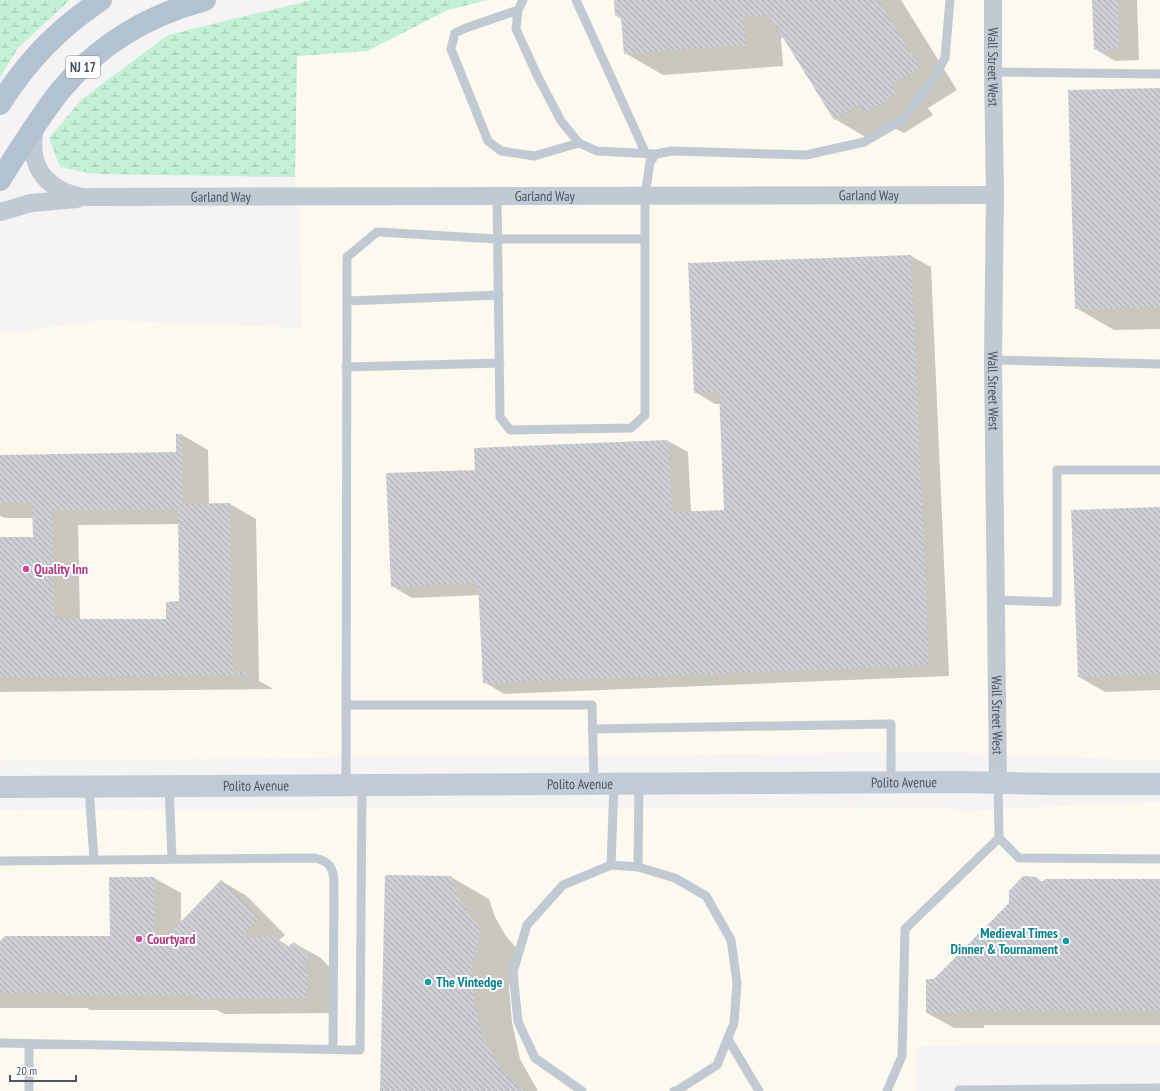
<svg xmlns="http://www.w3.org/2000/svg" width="1160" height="1091" viewBox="0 0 1160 1091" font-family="'PT Sans Narrow',sans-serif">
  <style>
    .commercial { fill: #fdf9ef }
    .wetland { fill: url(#wetland-marsh) }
    .shadow { fill: #0003; fill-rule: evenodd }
    .building { fill: url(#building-back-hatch); fill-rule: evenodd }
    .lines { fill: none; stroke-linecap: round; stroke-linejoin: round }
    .lane { stroke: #c1cad2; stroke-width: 9 }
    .street { stroke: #c1cad2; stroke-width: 18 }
    .secondary { stroke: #c1cbd6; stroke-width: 22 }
    .primary { stroke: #b3c2d1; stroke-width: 22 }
    .hotel-dot { fill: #d1479c; stroke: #fff; stroke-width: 1.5 }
    .culture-dot { fill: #0f9aa8; stroke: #fff; stroke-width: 1.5 }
    .labels { text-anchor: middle; stroke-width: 4; stroke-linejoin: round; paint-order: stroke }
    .shield { fill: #fff; stroke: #808990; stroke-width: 1 }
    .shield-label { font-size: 13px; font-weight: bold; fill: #4a5661 }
    .street-label { font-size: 14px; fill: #4a5661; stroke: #fff }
    .hotel-label { font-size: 14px; font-weight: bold; fill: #b23c85; stroke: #fff; text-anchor: start }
    .culture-label { font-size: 14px; font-weight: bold; fill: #0d838f; stroke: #fff; text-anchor: end }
  </style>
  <defs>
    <pattern id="wetland-marsh" width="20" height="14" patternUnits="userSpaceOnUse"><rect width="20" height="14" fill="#c3f1d5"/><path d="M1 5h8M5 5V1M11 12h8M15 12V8" fill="none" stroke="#a0c6b0"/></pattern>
    <pattern id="building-back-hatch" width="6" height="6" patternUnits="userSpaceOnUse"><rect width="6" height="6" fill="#cdcfd5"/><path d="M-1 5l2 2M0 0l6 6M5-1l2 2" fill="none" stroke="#a8abb0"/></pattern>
  </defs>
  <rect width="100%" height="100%" fill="#f5f3f3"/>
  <!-- commercial -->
  <path class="commercial" d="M488 0H1160V761L939 752 0 761V334L103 320 302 328 300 219 295 177 297 56 367 51 448 10Z
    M1146 802H1160V1045L916 1046V1091H0V810L943 807 962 811Z"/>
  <!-- wetland -->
  <path class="wetland" d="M0 0H70L18 48 0 77Z
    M312 0H488L448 10 367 51 297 56 295 177 94 174 60 167 49 138 82 99 168 35Z"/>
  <!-- shadow -->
  <path class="shadow" d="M615 0H901L957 90 928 108 933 115 904 133 894 128 872 141 835 119 784 38H781L783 66 663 75 625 53 622 18Z
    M1093 0H1137L1139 60 1115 61 1095 49Z
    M1160 89V329L1114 330 1076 308Z
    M911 256 931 267 949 676 504 694 484 682 480 595 412 598 392 586 476 471 475 449 668 441 688 452 691 512 725 511 721 404H715L695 392Z
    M182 435 208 450 209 504H230L256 519 259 681 272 688V689L0 692V538H34V518H5L0 516V456L177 453ZM180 524V602L167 620H80L78 525Z
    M1160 508V690L1105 692 1079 677Z
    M451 877 489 899 495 917 506 936 519 951 509 987 512 1022 520 1059 538 1091H381Z
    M154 878 181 893V923L221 881 247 896 285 935 279 940 290 947 294 943 321 958 335 974 332 1013 224 1014 217 1010H90L87 1008H0V943L111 937Z
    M1035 878 1043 882 1160 880V1025H984V1028H954L927 1013 935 980Z"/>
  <!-- building -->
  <path class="building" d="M614 0H878L920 68 891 86 896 94 866 112 860 104 834 120 769 15 743 17 746 45 624 54 621 19 615 15Z
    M1092 0H1118L1119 49 1094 50Z
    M1160 88V307L1075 309 1068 90Z
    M911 255 929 665 483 683 478 583 391 587 386 473 475 470 474 448 668 440 672 512 724 510 719 392 694 393 688 263Z
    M176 434H182L183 504 230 503 233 672H246V675L0 677V537H33L32 503H0V455L176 452ZM178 509 179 601 166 602V619H54L52 510Z
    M1160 507V674L1078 677 1071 510Z
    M385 875 451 876 457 894 468 913 481 929 472 964 474 1000 482 1035 500 1068 523 1091H380Z
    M1023 876 1036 877 1042 882 1045 879H1160V1010L958 1011V1013H926V979H934L1009 903V891Z
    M109 877H155L154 935 167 936 221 880 259 919 241 937 274 936 286 948 294 942 309 958 303 966 308 972 306 998 197 999 196 995H63L64 993H0V941L5 936H110Z"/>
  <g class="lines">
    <!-- lane -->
    <path class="lane" d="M523 0 518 10 516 29 537 75 561 121 579 143 597 151 656 154
      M576 0 646 154
      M518 10 466 28 455 33 451 49 488 141 501 151 534 156 579 143
      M993 72 1160 74
      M497 197 500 417 510 430 631 428 645 415V196L650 162 656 154 672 151 806 155 864 142 902 120 933 80 945 58 950 0
      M347 301 499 295
      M993 360 1160 364
      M346 367 500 363
      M996 600 1057 602V470H1160
      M346 705H592L594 784
      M592 729 891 724V782
      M346 786 347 257 377 232 497 239H645
      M89 787 94 860
      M169 787 172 859
      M999 838 1019 858 1160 859
      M0 861 315 858C330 862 333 867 334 882L333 1049
      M611 865 614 784
      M638 867 639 784
      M728 1039 759 1091
      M0 1043 360 1050 362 785
      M959 1090 1160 1088
      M29 1091V1044
      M582 1091 535 1058 518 1022 513 972 527 925 563 885 611 865 638 867 675 878 706 896 731 940 737 983 734 1023 717 1065 678 1090 674 1091
      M887 1091 902 1056 905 929 999 838 998 782"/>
    <!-- street -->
    <g class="street">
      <path id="s1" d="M993 0V72L995 195 993 360 998 782"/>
      <path id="s2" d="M36 124C26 163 43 189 82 197L995 195"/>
      <path d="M0 212 31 203 77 199"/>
    </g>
    <!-- secondary -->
    <path class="secondary" id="s3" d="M0 787 958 782 1052 784H1160"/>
    <!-- primary -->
    <path class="primary" d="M0 104C27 61 58 29 101 0
      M0 180C19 150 38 119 60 91 98 45 148 15 205 0"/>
  </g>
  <!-- markers -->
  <g class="hotel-dot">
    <circle cx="26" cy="569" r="4"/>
    <circle cx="139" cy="939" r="4"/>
  </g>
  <g class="culture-dot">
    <circle cx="1066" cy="941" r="4"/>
    <circle cx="428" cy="982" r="4"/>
  </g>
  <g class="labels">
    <!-- shield labels -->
    <rect class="shield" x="66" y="56" width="34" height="22" rx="3"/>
    <g class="shield-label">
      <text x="83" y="72">NJ 17</text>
    </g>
    <!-- street labels -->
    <g class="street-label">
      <text dy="5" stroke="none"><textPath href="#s1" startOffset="67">Wall Street West</textPath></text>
      <text dy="5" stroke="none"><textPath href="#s2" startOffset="886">Garland Way</textPath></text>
      <text dy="5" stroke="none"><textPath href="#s2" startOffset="562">Garland Way</textPath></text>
      <text dy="5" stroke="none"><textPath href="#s2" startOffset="238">Garland Way</textPath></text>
      <text dy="5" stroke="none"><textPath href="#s1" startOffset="391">Wall Street West</textPath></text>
      <text dy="5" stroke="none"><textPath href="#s1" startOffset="715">Wall Street West</textPath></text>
      <text dy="5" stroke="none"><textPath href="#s3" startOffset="904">Polito Avenue</textPath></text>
      <text dy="5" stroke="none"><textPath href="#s3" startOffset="580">Polito Avenue</textPath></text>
      <text dy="5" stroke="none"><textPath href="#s3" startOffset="256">Polito Avenue</textPath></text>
    </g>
    <!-- hotel labels -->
    <g class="hotel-label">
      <text x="34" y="574">Quality Inn</text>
      <text x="147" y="944">Courtyard</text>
    </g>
    <!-- culture labels -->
    <g class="culture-label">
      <text x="1058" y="938">Medieval Times<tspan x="1058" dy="16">Dinner &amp; Tournament</tspan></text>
      <text x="436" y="987" text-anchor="start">The Vintedge</text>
    </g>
  </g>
  <!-- scale -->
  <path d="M10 1075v6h66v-6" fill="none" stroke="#4a5661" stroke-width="2"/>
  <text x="16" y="1075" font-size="12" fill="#4a5661" stroke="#ffffff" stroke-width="3" paint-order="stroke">20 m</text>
</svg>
